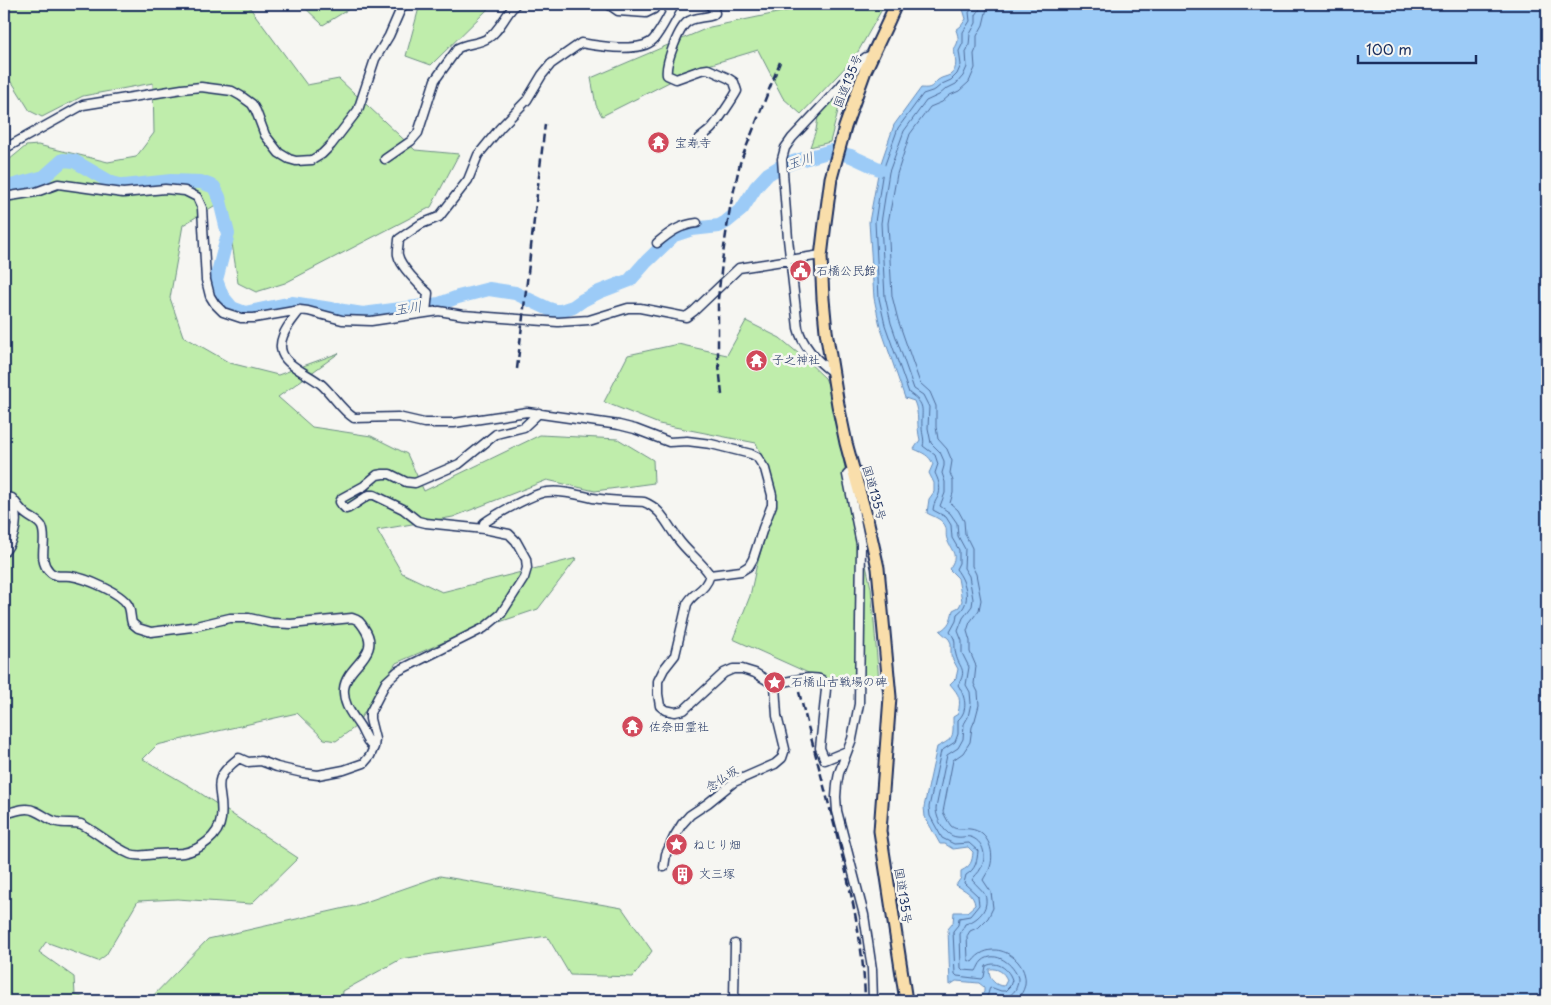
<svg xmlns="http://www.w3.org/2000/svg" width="1551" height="1005" viewBox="0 0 1551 1005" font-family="'Playpen Sans','Klee One',sans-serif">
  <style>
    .green { fill: #bfedab; stroke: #6d8e84 }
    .water { fill: #9ccbf7; stroke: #688dba; fill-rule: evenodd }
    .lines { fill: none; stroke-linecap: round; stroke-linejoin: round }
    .shore { stroke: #4f6d9b; stroke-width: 1 }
    .river { stroke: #9ccbf7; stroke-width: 14 }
    .minor-casing { stroke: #1b2f5e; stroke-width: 11 }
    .highway-casing { stroke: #1b2f5e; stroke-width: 15 }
    .minor { stroke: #f6f6f2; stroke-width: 8 }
    .highway { stroke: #f9deab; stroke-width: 11 }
    .rail { stroke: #1b2f5e; stroke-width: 2.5; stroke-dasharray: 8 4; stroke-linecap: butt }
    .labels { text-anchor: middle; stroke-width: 5; stroke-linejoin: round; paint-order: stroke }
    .street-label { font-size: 12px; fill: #1b2f5e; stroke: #f6f6f2 }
    .poi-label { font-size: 12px; fill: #1b2f5e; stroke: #f6f6f2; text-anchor: start }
    .water-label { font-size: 14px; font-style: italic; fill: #3b5684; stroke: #f6f6f2 }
  </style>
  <rect width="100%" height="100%" fill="#f6f6f2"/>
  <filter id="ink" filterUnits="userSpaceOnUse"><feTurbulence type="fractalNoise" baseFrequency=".02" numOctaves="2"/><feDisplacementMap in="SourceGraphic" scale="10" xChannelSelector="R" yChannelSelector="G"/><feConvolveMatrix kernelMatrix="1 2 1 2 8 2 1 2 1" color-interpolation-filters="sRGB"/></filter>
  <g filter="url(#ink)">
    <!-- green -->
    <path class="green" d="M4 4H247L307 85 339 79 415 150 459 154 431 207 285 283 256 292 238 283 229 223 222 201 183 225 170 298 183 336 230 363 278 375 339 353 278 397 312 427 371 436 407 454 424 491 540 435 618 439 653 460 654 483 595 491 547 480 453 517 377 530 402 573 442 592 577 558 538 609 458 636 396 663 355 727 336 741 324 739 297 713 157 745 143 759 191 787 298 858 251 904 177 899 138 901 106 955 98 961 46 942 39 952 74 977 75 995 96 1001H4V164L26 146 38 145 108 162 136 157 154 133 153 83 83 96 42 117 30 111 12 82 4 87Z
      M301 4H357L323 25Z
      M420 4H493L431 65 406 56Z
      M820 4H885L855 57 801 114 783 98 758 50 695 69 602 116 596 105 591 78 710 27Z
      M847 84 839 107 830 142 810 147 816 130 818 117Z
      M746 321 780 338 805 359 825 378 834 398 839 440 871 588 879 681 835 685 733 639 750 596 756 568 770 520 767 468 756 443 659 424 604 402 628 355 678 344 727 355Z
      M440 876 622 908 652 951 633 977 570 975 547 936 401 959 343 991 342 1001H148L208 939 354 906Z"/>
    <!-- water -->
    <path class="water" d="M972 4H1547V1001H978L984 992V987L979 983 956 981 950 985 948 929 953 923 954 912H967L975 905C974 894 964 890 956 885L961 878V871C971 866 972 862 973 852L968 847 953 849 945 844H940L925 817 924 807 937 747C955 738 953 737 953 717L958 714C961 698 960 696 950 684L956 678 958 669 951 656V643L949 639 940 631C949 626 951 620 953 610L959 607 962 601 958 578 949 569C960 554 951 552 947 539 945 534 948 529 944 524 940 518 932 516 927 513L929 499 934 492V483L929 473 933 464C929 455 923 453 914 449L920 440C916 425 920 415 914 401L905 398 880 326 874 298 869 222 879 169 894 125 921 88C933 89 931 86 938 80 942 77 946 77 950 75 959 69 955 58 954 49 959 42 959 38 956 30L961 26 966 19 963 9ZM989 969C998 968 1004 972 1007 980L1004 986C995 986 989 979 989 969Z"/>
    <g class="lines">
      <!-- shore -->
      <path class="shore" d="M974 4V8L969 12 970 21 963 32V43L959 51 961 65 957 74 951 80 942 84 935 90 923 94 898 128 883 170 875 222 879 298 885 325 909 393C927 405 921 409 922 427 922 435 925 439 923 446L935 455 938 464 935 473C938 479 941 487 939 494 937 500 934 501 933 510L946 517 951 525 952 538 959 550V563L956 569C966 582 973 603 957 614L956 621 950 632C958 642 953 644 956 655 959 668 968 669 958 685 965 696 969 710 958 720V734L955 742 941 751 929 807 930 816 942 838 954 844 969 843 978 851C977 861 976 869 966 875L964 883 978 896 979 905 970 916 959 918 958 925 953 931 955 974 957 976 982 979 984 977 986 966C997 960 1009 969 1012 980L1010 986 1005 991H1001L990 987 988 994 984 1001
        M981 4 980 9 976 15V23L970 34 969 45 966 52 967 67 963 76 956 84 946 89 939 95 926 101 904 131 889 172 881 223 885 297 891 323 914 389 923 395 929 407 928 428 931 443 940 452 944 461V466L942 473 945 482V493L940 506 950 513 957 523 958 536 965 549 964 568 969 576 973 599 972 606 963 618 958 631 962 641V653L969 667 966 685 970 692 971 703 968 717 964 724 963 739 958 748 947 755 936 808C936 819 945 836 957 837 963 838 967 835 973 838 984 843 987 857 981 868 979 873 974 876 972 880 976 885 982 889 985 895 990 909 977 921 965 924L960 934 961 968 963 970 976 971C978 968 979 964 982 961 996 949 1014 965 1018 978 1018 993 1009 999 995 996L991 1001
        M988 4 983 25 977 36V47L974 54 975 68 969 82 959 91 950 95 942 102 930 107 910 134 897 174 888 223 892 296 898 320 920 383 930 392 936 406V427L938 439 947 449 952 461 950 473 953 481V493L950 503 958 510 964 521 965 534 972 548V566L976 574 981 600 979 610 970 622 967 631 970 641V652L976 666 974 684 978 692 979 705 975 720 972 727 970 742 963 753 953 760 943 812C945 816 948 822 951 826 957 831 963 828 970 829 989 831 996 854 989 870 987 873 985 876 983 880L991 892 993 908 988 918 979 927 970 931 967 936 968 960 972 962C997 928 1047 974 1015 1001"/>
      <!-- river -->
      <path class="river" d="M4 188 44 177 63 160 74 161 112 183 124 186 171 181 201 182 214 187 219 197 228 234 216 280 222 296 232 308 245 313 292 303 363 314 439 304 458 297 489 289 515 293 549 309 558 312 573 307 583 300 599 292 630 280 645 263 674 235 692 229 719 226 726 222 742 209 756 187 768 174 778 168 793 162 831 151 851 156 879 169"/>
      <defs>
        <path id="minor" d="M608 4 618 11 646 13 654 9 656 4
          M695 143C700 137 706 134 711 129 716 124 734 97 737 91L734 82 728 78 708 69 701 70 676 79 667 75C665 64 679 26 689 21 696 17 705 18 713 15L715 13 714 9 708 4
          M4 149 83 105 182 89 201 87 232 91 241 96 252 104 256 111 265 135 279 153 289 159 296 161 312 160 322 154 331 145 358 110 375 59 389 36 403 4
          M385 159 411 141 418 133 435 80 458 48C468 43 479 44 488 38 499 32 506 13 516 4
          M4 197 36 192 58 184 123 193 165 189 185 191 197 197 202 208 206 280 210 296 215 304 223 312 241 318H254L300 310 308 311 342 320 371 321 439 311 463 315 558 322 589 320 628 308H640L686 317 694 311 739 268 821 255
          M657 243C670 232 680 225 697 223
          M300 310C294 318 286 327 283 336 272 363 306 371 322 385 333 395 341 410 354 418L398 417 424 423H454L527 412 619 425 635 429 669 442 687 441 711 444 751 454 757 457 765 469 772 495V505L763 528 753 559 749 566 741 571 710 575
          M426 312 428 293C420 286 400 266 398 255 397 251 399 244 399 239L421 224 439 217 468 180 478 155 500 128 527 100 542 75 551 64 581 43C597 46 640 53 653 40 662 30 668 15 675 4
          M832 372C817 361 803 347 798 328L788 239 782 159 785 148 792 138 840 87 861 61 866 57 873 55
          M853 469 847 475 861 544 859 704 852 739 839 773 837 784 836 797 837 811 864 915 872 969 873 1001
          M4 496C8 501 13 507 15 513 18 526 12 543 4 552
          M5 497 12 498C17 504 21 511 27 515 32 519 39 521 42 527 48 541 37 559 49 571 55 578 63 575 71 576 85 578 120 592 128 605 131 610 130 617 132 623L138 628 151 632 192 627 230 618H249L272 623 291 624 352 618C359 620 360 622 364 628 383 655 346 665 344 689 343 704 351 713 359 725 364 732 366 743 374 747
          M484 529V523C495 515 534 493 547 492 562 490 578 495 593 498 609 501 627 501 644 502 662 509 667 525 678 539 688 553 701 561 710 575 705 592 694 591 687 604L675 655 664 669 658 681V694L660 706 665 710 675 712 684 710 724 673 733 669H742L755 673 775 685
          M775 685C786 681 811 675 822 680L826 689 820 748 825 760 847 751
          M4 814C14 812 25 806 35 811 43 814 48 820 57 822 65 824 73 822 81 824 98 833 113 847 130 854 137 857 149 855 157 854 165 853 175 854 183 853 200 850 219 836 221 819 225 788 206 783 239 758L248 762 261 761 277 767 303 773 318 775 344 770 364 763 370 756 374 747 375 739 370 719V713L386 682 398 671 484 628 501 614 524 578 527 568 526 559 516 541 509 534 484 529 426 523 418 521 403 509 374 495H369L349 508 346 509 342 505 340 502 342 498 364 486 377 475 383 474H390L406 482 415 483 459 464 496 434 524 427 539 413
          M664 867 666 854 674 837 682 824 690 815 708 803 734 782 775 764 782 758 785 749 777 716 775 685
          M735 1001 734 998 735 944"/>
        <path id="highway" d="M896 4 888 22 865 71 845 127 831 178 825 223 821 257 823 299 826 331 838 405 846 443 868 523 878 568 890 697 880 831 906 1001"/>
      </defs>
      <!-- minor casing -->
      <use href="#minor" class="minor-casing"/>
      <!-- highway casing -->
      <use href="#highway" class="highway-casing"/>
      <!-- minor -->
      <use href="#minor" class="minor"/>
      <!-- highway -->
      <use href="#highway" class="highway"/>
      <!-- rail -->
      <path class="rail" d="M517 369 545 124
        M722 395 718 356V299L723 254 730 208 740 163 780 62
        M799 692C812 742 826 793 839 843 852 896 864 947 865 1001"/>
    </g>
  </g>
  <!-- icons -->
  <defs>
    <symbol id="temple-disc" viewBox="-11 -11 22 22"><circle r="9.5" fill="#d1495b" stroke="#f6f6f2"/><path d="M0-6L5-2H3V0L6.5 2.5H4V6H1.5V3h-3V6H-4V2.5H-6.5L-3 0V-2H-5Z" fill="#fff"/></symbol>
    <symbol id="civic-disc" viewBox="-11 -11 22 22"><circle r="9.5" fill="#d1495b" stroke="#f6f6f2"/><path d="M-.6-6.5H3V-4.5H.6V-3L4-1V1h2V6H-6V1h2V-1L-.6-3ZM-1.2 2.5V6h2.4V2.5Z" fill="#fff"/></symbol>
    <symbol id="sight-disc" viewBox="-11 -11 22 22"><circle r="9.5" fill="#d1495b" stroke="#f6f6f2"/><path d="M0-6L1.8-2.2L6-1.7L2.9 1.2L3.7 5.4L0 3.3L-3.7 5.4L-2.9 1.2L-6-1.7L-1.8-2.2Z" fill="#fff"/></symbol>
    <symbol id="building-disc" viewBox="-11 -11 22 22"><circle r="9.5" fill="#d1495b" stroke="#f6f6f2"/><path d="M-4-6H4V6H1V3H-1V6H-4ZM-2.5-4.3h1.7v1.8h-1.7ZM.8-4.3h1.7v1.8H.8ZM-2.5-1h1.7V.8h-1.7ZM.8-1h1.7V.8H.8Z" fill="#fff"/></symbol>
  </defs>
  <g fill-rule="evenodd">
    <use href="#temple-disc" x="646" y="130" width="25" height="25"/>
    <use href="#civic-disc" x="788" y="258" width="25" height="25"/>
    <use href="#temple-disc" x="744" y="348" width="25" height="25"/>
    <use href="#sight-disc" x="762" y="670" width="25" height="25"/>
    <use href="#temple-disc" x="620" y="714" width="25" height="25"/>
    <use href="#sight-disc" x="664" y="832" width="25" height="25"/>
    <use href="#building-disc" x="670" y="862" width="25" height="25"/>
  </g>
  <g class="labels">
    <!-- street labels -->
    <g class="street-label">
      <text transform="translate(848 81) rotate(-68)" y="4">国道135号</text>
      <text transform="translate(874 493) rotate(74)" y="4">国道135号</text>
      <text transform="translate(722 779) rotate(-34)" y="4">念仏坂</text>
      <text transform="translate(903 896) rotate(81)" y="4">国道135号</text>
    </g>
    <!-- poi labels -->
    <g class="poi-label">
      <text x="675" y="147">宝寿寺</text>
      <text x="816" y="275">石橋公民館</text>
      <text x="772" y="364">子之神社</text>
      <text x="791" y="686">石橋山古戦場の碑</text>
      <text x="649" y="731">佐奈田霊社</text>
      <text x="693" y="849">ねじり畑</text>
      <text x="699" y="878">文三塚</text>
    </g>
    <!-- water labels -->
    <g class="water-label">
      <text transform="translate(800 161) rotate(-18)" y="5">玉川</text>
      <text transform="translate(408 308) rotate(-8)" y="5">玉川</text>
    </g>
  </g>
  <!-- margin -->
  <rect width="1551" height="1005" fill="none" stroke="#f6f6f2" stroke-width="20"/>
  <rect x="10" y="10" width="1531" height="985" fill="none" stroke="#1b2f5e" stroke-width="2" filter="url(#ink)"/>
  <!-- scale -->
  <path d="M1358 55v8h118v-8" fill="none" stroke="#1b2f5e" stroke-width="2.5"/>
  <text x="1366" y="55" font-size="15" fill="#1b2f5e" stroke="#f6f6f2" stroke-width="4" paint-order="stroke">100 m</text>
</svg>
